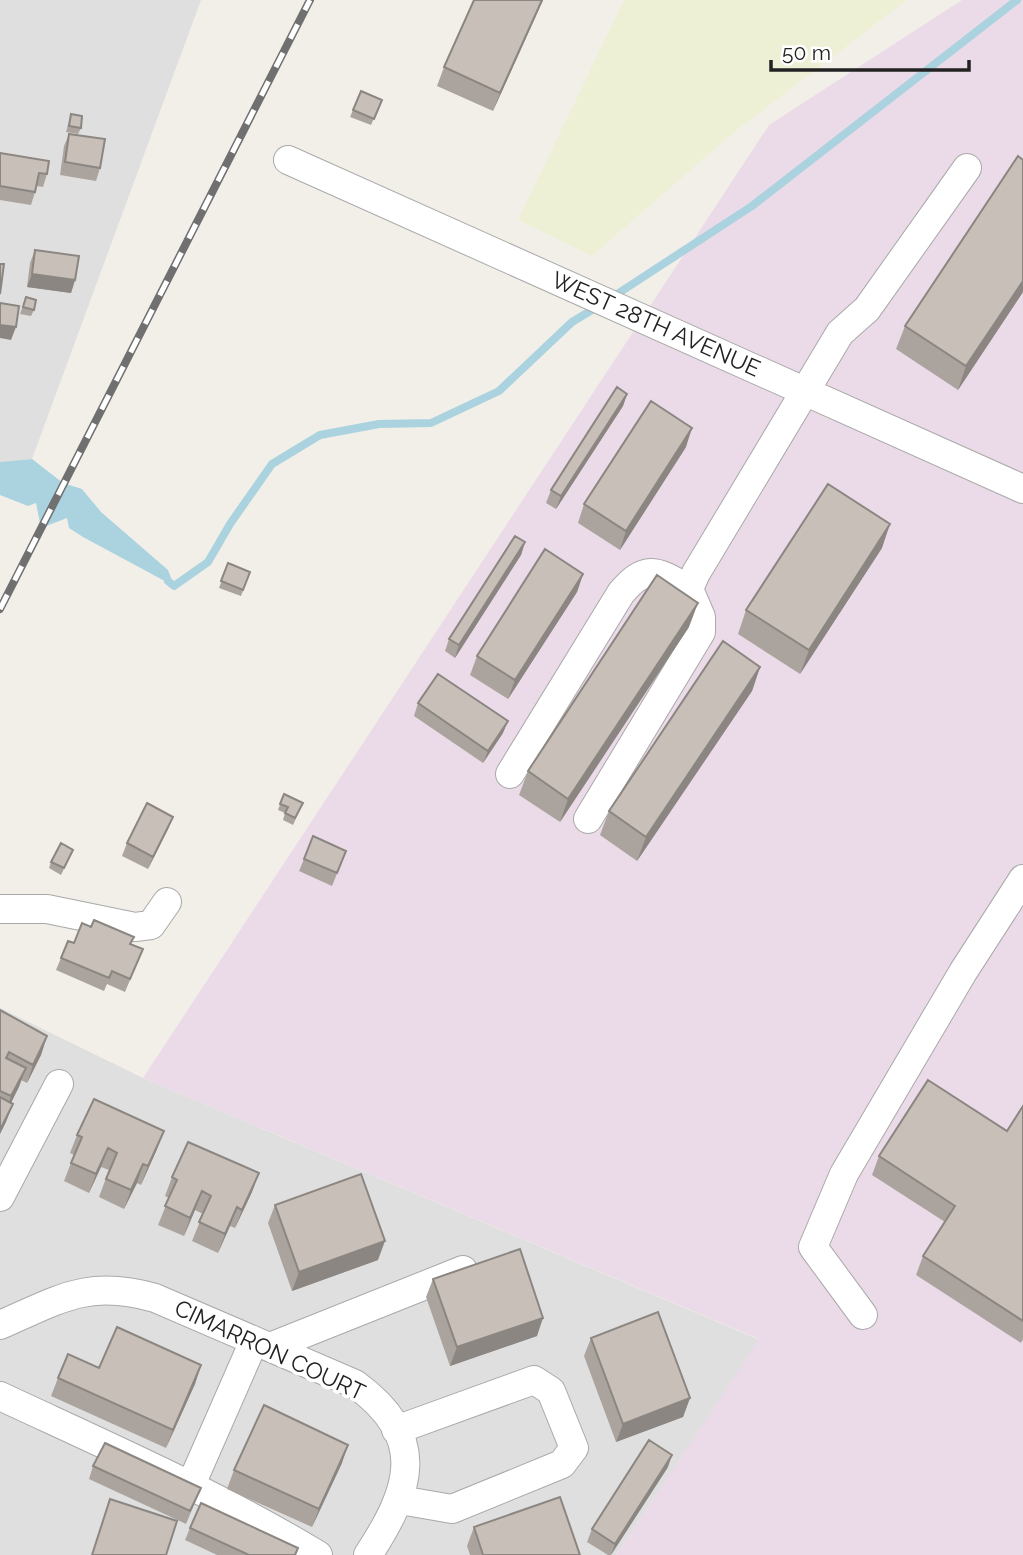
<svg xmlns="http://www.w3.org/2000/svg" width="1023" height="1555" viewBox="0 0 1023 1555" font-family="Raleway,sans-serif">
  <style>
    .residential { fill: #e0dfdf }
    .industrial { fill: #ebdbe8 }
    .farmland { fill: #eef0d5 }
    .water { fill: #aad3df }
    .lines { fill: none; stroke-linecap: round; stroke-linejoin: round }
    .stream { stroke: #aad3df; stroke-width: 8 }
    .minor-casing { stroke: #a9a9a9; stroke-width: 30 }
    .minor { stroke: #fff; stroke-width: 28 }
    .rail-casing { stroke: #707070; stroke-width: 8 }
    .rail { stroke: #fff; stroke-width: 5; stroke-dasharray: 16; stroke-linecap: butt }
    .wall { fill: #aba49e }
    .shaded-wall { fill: #8b8681 }
    .building { fill: #c7bfb8; stroke: #8b8681; stroke-width: 2 }
    .labels { text-anchor: middle; stroke-width: 7; stroke-linejoin: round; paint-order: stroke }
    .street-label { font-size: 23px; fill: #222; stroke: #fff }
  </style>
  <rect width="100%" height="100%" fill="#f2efe9"/>
  <!-- residential -->
  <path class="residential" d="M0 0H201L32 459 0 462Z
    M0 1008 143 1078 760 1340 616 1555H0Z"/>
  <!-- industrial -->
  <path class="industrial" d="M962 0H1023V1555H616L759 1339 143 1078 769 125Z"/>
  <!-- farmland -->
  <path class="farmland" d="M624 0H907L732 134 592 256 518 220Z"/>
  <!-- water -->
  <path class="water" d="M32 459 63 483 82 489 101 512 168 570 174 586 83 537 69 528 67 518 41 528 36 503 28 506 0 495V462Z"/>
  <g class="lines">
    <!-- stream -->
    <path class="stream" d="M611 298 752 206 1017 0
      M168 581 174 586 208 562 230 524 272 464 320 435 379 424 431 423 499 391 572 322 597 307"/>
    <defs>
      <path id="minor" d="M288 160 1023 489
        M510 774 621 593C647 562 658 572 689 589
        M588 819 701 632V617L689 589 696 573 840 333 867 309 967 168
        M0 909H47L135 927 151 925 167 902
        M0 1197 59 1084
        M863 1315 813 1247 844 1174 963 972 1023 879
        M0 1325C60 1299 88 1279 155 1298L355 1384C429 1438 411 1489 368 1555
        M270 1347 463 1270
        M0 1396C107 1446 217 1494 318 1555
        M396 1430 534 1380 551 1391 574 1448 562 1464 452 1509 400 1500
        M190 1487 254 1341"/>
    </defs>
    <!-- minor casing -->
    <use href="#minor" class="minor-casing"/>
    <!-- minor -->
    <use href="#minor" class="minor"/>
    <defs>
      <path id="rail" d="M0 609 310 0"/>
    </defs>
    <!-- rail casing -->
    <use href="#rail" class="rail-casing"/>
    <!-- rail -->
    <use href="#rail" class="rail"/>
  </g>
  <!-- wall -->
  <path class="wall" d="M543 0 493 111 437 86 444 67Z
    M361 91 382 100 371 125 350 117Z
    M71 114 81 128 78 134 66 132Z
    M69 134 100 168 96 181 60 175 64 146Z
    M0 153 47 174 43 187 37 186 31 205 0 200Z
    M35 250 75 280 71 293 27 287 30 263Z
    M1023 292 958 390 896 349 905 326Z
    M26 297 34 310 31 316 20 314Z
    M627 394 623 406 556 509 546 503 551 490Z
    M686 447 620 550 578 523 584 504Z
    M525 542 521 555 455 658 445 651 449 639Z
    M882 548 800 674 738 634 746 610Z
    M228 563 250 572 241 596 219 588Z
    M583 574 577 592 508 699 470 675 477 656Z
    M689 627 560 822 519 795 528 771Z
    M760 667 752 691 637 861 600 835 609 811Z
    M418 703 503 733 483 763 414 716Z
    M284 794 303 803 293 825 283 820 285 813 278 810Z
    M173 817 168 829 148 869 122 856 127 843Z
    M73 850 61 875 49 868 51 862Z
    M346 851 332 886 299 871 304 859Z
    M74 943 131 944 143 949 125 992 107 984 104 991 56 970 61 958Z
    M0 1010 47 1036 41 1055 27 1083 21 1080 11 1103 13 1104 0 1134Z
    M1023 1106V1339L1021 1343 916 1275 923 1256 945 1222 872 1175 879 1156 1007 1131Z
    M77 1135 157 1149 141 1185 137 1183 124 1209 99 1197 109 1170 101 1167 89 1193 64 1181 74 1155 70 1153Z
    M172 1177 252 1192 235 1228 230 1226 218 1253 192 1241 203 1214 195 1210 184 1236 158 1225 169 1198 165 1196Z
    M275 1205 378 1260 292 1291 268 1223Z
    M433 1279 537 1336 450 1366 426 1297Z
    M591 1338 690 1398 683 1417 616 1442 584 1356Z
    M201 1365 195 1384 166 1448 51 1396 58 1378 99 1368Z
    M342 1463 312 1527 227 1489 234 1470Z
    M93 1466 201 1488 186 1524 89 1479Z
    M668 1467 611 1555H608L587 1542 592 1529Z
    M474 1527 580 1555H470L467 1546Z
    M190 1528 296 1555H217L185 1540Z"/>
  <!-- shaded-wall -->
  <path class="shaded-wall" d="M542 0H543L493 111 500 93Z
    M32 274 75 280 71 293 27 287Z
    M1023 281V292L958 390 966 366Z
    M0 325 16 327 11 340 0 338Z
    M627 394 623 406 556 509 561 496Z
    M692 428 686 447 620 550 626 531Z
    M890 524 882 548 800 674 809 650Z
    M525 542 521 555 455 658 459 645Z
    M583 574 577 592 508 699 515 680Z
    M698 603 689 627 560 822 568 799Z
    M760 667 752 691 637 861 646 837Z
    M508 721 503 733 483 763 488 751Z
    M173 817 168 829 148 869 153 857Z
    M47 1036 41 1055 27 1083 33 1065Z
    M26 1068 19 1087 5 1115 11 1096Z
    M13 1104 6 1122 0 1134V1130Z
    M164 1131 157 1149 141 1185 148 1166Z
    M108 1148 101 1167 89 1193 96 1174Z
    M143 1164 137 1183 124 1209 131 1190Z
    M259 1173 252 1192 235 1228 242 1210Z
    M202 1191 195 1210 184 1236 190 1218Z
    M237 1207 230 1226 218 1253 225 1234Z
    M385 1241 378 1260 292 1291 299 1272Z
    M543 1318 537 1336 450 1366 457 1347Z
    M201 1365 195 1384 166 1448 173 1430Z
    M690 1398 683 1417 616 1442 623 1424Z
    M348 1445 342 1463 312 1527 319 1509Z
    M672 1455 668 1467 611 1555 615 1544Z"/>
  <!-- building -->
  <path class="building" d="M474 0H542L500 93 444 67Z
    M361 91 382 100 374 119 353 110Z
    M71 114 82 116 81 128 69 126Z
    M69 134 105 139 100 168 65 162Z
    M0 153 49 161 47 174 39 173 35 192 0 186Z
    M1018 156 1023 160V281L966 366 905 326Z
    M35 250 79 256 75 280 32 274Z
    M0 264H4L0 294Z
    M26 297 36 300 34 310 23 307Z
    M0 303 19 306 16 327 0 325Z
    M617 387 627 394 561 496 551 490Z
    M651 401 692 428 626 531 584 504Z
    M828 484 890 524 809 650 746 610Z
    M515 536 525 542 459 645 449 639Z
    M545 549 583 574 515 680 477 656Z
    M228 563 250 572 243 590 221 581Z
    M657 575 698 603 568 799 528 771Z
    M723 641 760 667 646 837 609 811Z
    M438 674 508 721 488 751 418 703Z
    M284 794 303 803 295 818 285 813 288 807 280 804Z
    M147 803 173 817 153 857 127 843Z
    M313 836 346 851 337 873 304 859Z
    M61 843 73 850 64 868 51 862Z
    M94 920 134 937 130 944 143 949 130 979 112 971 109 978 61 958 68 941 74 943 82 923 91 927Z
    M0 1010 47 1036 33 1065 9 1052 6 1058 26 1068 11 1096 0 1091Z
    M928 1080 1007 1131 1023 1106V1321L923 1256 955 1206 879 1156Z
    M0 1097 13 1104 0 1130Z
    M94 1099 164 1131 148 1166 143 1164 131 1190 106 1179 117 1153 108 1148 96 1174 71 1163 82 1137 77 1135Z
    M188 1142 259 1173 242 1210 237 1207 225 1234 199 1222 211 1196 202 1191 190 1218 165 1206 177 1180 172 1177Z
    M361 1174 385 1241 299 1272 275 1205Z
    M520 1249 543 1318 457 1347 433 1279Z
    M658 1312 690 1398 623 1424 591 1338Z
    M117 1327 201 1365 173 1430 58 1378 68 1354 99 1368Z
    M264 1405 348 1445 319 1509 234 1470Z
    M649 1440 672 1455 615 1544 592 1529Z
    M105 1443 201 1488 190 1511 93 1466Z
    M560 1497 580 1555H483L474 1527Z
    M110 1499 177 1521 166 1555H92Z
    M201 1503 298 1548 295 1555H249L190 1528Z"/>
  <g class="labels">
    <!-- street labels -->
    <g class="street-label">
      <text transform="translate(656 324) rotate(24)" y="8">WEST 28TH AVENUE</text>
      <text transform="translate(270 1350) rotate(25)" y="8">CIMARRON COURT</text>
    </g>
  </g>
  <!-- scale -->
  <path d="M771 60v10h198v-10" fill="none" stroke="#222222" stroke-width="3.5"/>
  <text x="782" y="60" font-size="21" fill="#222222" stroke="#ffffff" stroke-width="5" paint-order="stroke">50 m</text>
</svg>
